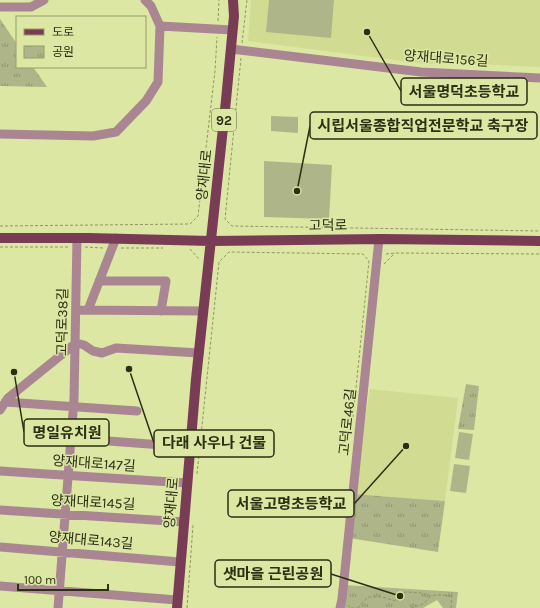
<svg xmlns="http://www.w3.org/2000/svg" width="540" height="608" viewBox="0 0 540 608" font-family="Karla,'Noto Sans KR',sans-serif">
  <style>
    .built { fill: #d1dc92 }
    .green { fill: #aeb689 }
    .park { fill: url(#park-tufts) }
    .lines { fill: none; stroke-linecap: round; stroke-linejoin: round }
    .path { stroke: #8e9765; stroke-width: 1; stroke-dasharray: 3 2; stroke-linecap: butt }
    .minor { stroke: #aa8692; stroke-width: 9 }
    .major { stroke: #783d54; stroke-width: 10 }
    .labels { text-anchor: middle; stroke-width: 3; stroke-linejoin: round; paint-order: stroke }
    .shield { fill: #dbe7a3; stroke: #60663f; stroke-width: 1 }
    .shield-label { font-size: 13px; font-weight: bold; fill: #2b2f14 }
    .street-label { font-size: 14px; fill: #2b2f14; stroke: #dbe7a3 }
    .leader { fill: none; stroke: #2b2f14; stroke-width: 1.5 }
    .callout-dot { fill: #2b2f14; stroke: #dbe7a3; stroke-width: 1.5 }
    .callout { fill: #dbe7a3; stroke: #2b2f14; stroke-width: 1.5 }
    .callout-label { font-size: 15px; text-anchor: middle; font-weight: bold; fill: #2b2f14 }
  </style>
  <defs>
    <pattern id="park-tufts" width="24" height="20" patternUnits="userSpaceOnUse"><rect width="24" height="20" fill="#aeb689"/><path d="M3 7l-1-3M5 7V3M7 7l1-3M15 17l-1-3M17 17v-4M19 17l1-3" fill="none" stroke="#8e946f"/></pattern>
  </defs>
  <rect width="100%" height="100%" fill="#dbe7a3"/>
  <!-- built -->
  <path class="built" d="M251 0H540V67L456 63 425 64 248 41Z
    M370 389 458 398 445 501 353 494Z"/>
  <!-- green -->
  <path class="green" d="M269 0H334L331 38 266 32Z
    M271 116 298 117V133L271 131Z
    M264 161 332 165 329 219 264 217Z
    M459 432 473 434 469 460 455 458Z
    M454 464 470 466 466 493 450 491Z"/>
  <!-- park -->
  <path class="park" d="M0 19 17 44V67H33L47 87 0 86Z
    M466 384 479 386 474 430 458 429Z
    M353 494 445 501 438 552 349 538Z
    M344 585 458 592 456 608H443L437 600 423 608H340Z"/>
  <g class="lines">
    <!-- path -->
    <path class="path" d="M218 21 219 0
      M242 43 247 0
      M241 58 225 219 232 226 540 231
      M0 226 190 224 198 216 215 71 217 37
      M0 247H69
      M85 247 103 248
      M121 248H163
      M190 249 200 260
      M386 254 395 253 540 254
      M384 264 395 253
      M197 474 219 262 229 252 363 254 369 261 353 417
      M348 605 350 608H358
      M187 608 193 525
      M358 608 368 597C374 597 380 596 386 598 391 600 393 601 399 600L405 592 422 593 428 596 439 595 452 596
      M411 608 423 604 432 595
      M451 608 452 592"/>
    <!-- minor -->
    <path class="minor" d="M145 0 151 6 160 26 232 30
      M0 7H31L44 0
      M231 49 421 72 540 78
      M0 134 93 136 116 132 146 101 158 82 160 26
      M99 281H166L161 311
      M76 310 203 311
      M88 310 116 238
      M5 402 137 411
      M0 410 8 398 76 343 84 345 93 351 102 353 116 348 199 353
      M40 436 190 447
      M0 471 187 483
      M0 510 184 522
      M0 547 180 562
      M0 586 177 600
      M58 608 74 399 77 238
      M340 608 342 599 379 239"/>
    <!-- major -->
    <path class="major" d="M0 238H88L211 241 382 239 540 241
      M177 608 196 379 226 100 234 16 233 0"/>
  </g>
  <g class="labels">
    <!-- shield labels -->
    <rect class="shield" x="212" y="109" width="24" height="22" rx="3"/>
    <g class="shield-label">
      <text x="224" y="125">92</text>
    </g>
    <!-- street labels -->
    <g class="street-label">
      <text transform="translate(446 58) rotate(4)" y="5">양재대로156길</text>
      <text transform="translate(204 175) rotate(-84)" y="5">양재대로</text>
      <text transform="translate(328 225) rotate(-1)" y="5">고덕로</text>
      <text transform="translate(62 322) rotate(-89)" y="5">고덕로38길</text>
      <text transform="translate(347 422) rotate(-84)" y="5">고덕로46길</text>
      <text transform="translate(94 463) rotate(4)" y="5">양재대로147길</text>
      <text transform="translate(93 502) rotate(3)" y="5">양재대로145길</text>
      <text transform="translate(171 503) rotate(-85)" y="5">양재대로</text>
      <text transform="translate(91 540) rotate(5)" y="5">양재대로143길</text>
    </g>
  </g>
  <!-- callouts -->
  <path class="leader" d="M367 32L401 91M297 191L310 126M14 372L24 432M129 369L154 443M406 446L354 504M400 596L331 574"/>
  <g class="callout-dot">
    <circle cx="367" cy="32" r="4"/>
    <circle cx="297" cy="191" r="4"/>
    <circle cx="14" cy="372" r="4"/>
    <circle cx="129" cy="369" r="4"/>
    <circle cx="406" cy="446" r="4"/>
    <circle cx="400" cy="596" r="4"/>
  </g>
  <g class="callout">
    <rect x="401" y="78" width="126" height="27" rx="4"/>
    <rect x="310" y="112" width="227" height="27" rx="4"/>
    <rect x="24" y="419" width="85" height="27" rx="4"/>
    <rect x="154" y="430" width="120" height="27" rx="4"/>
    <rect x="228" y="490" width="126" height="27" rx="4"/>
    <rect x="215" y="560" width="116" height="27" rx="4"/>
  </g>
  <g class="callout-label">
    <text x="464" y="97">서울명덕초등학교</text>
    <text x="423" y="131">시립서울종합직업전문학교 축구장</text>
    <text x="67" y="438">명일유치원</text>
    <text x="214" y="448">다래 사우나 건물</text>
    <text x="291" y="509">서울고명초등학교</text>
    <text x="273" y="579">샛마을 근린공원</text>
  </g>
  <!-- legend -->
  <rect x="16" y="16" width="130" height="52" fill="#dbe7a3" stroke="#959d6a"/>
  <rect x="24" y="29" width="20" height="6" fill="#783d54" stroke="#959d6a"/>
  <text x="52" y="36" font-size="12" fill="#2b2f14">도로</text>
  <rect x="24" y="46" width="20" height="12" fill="url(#park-tufts)" stroke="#959d6a"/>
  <text x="52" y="56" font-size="12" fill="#2b2f14">공원</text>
  <!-- scale -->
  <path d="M18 584v6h90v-6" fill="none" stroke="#2b2f14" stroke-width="2"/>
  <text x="24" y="584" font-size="12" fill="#2b2f14" stroke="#dbe7a3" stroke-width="3" paint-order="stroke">100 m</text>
</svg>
